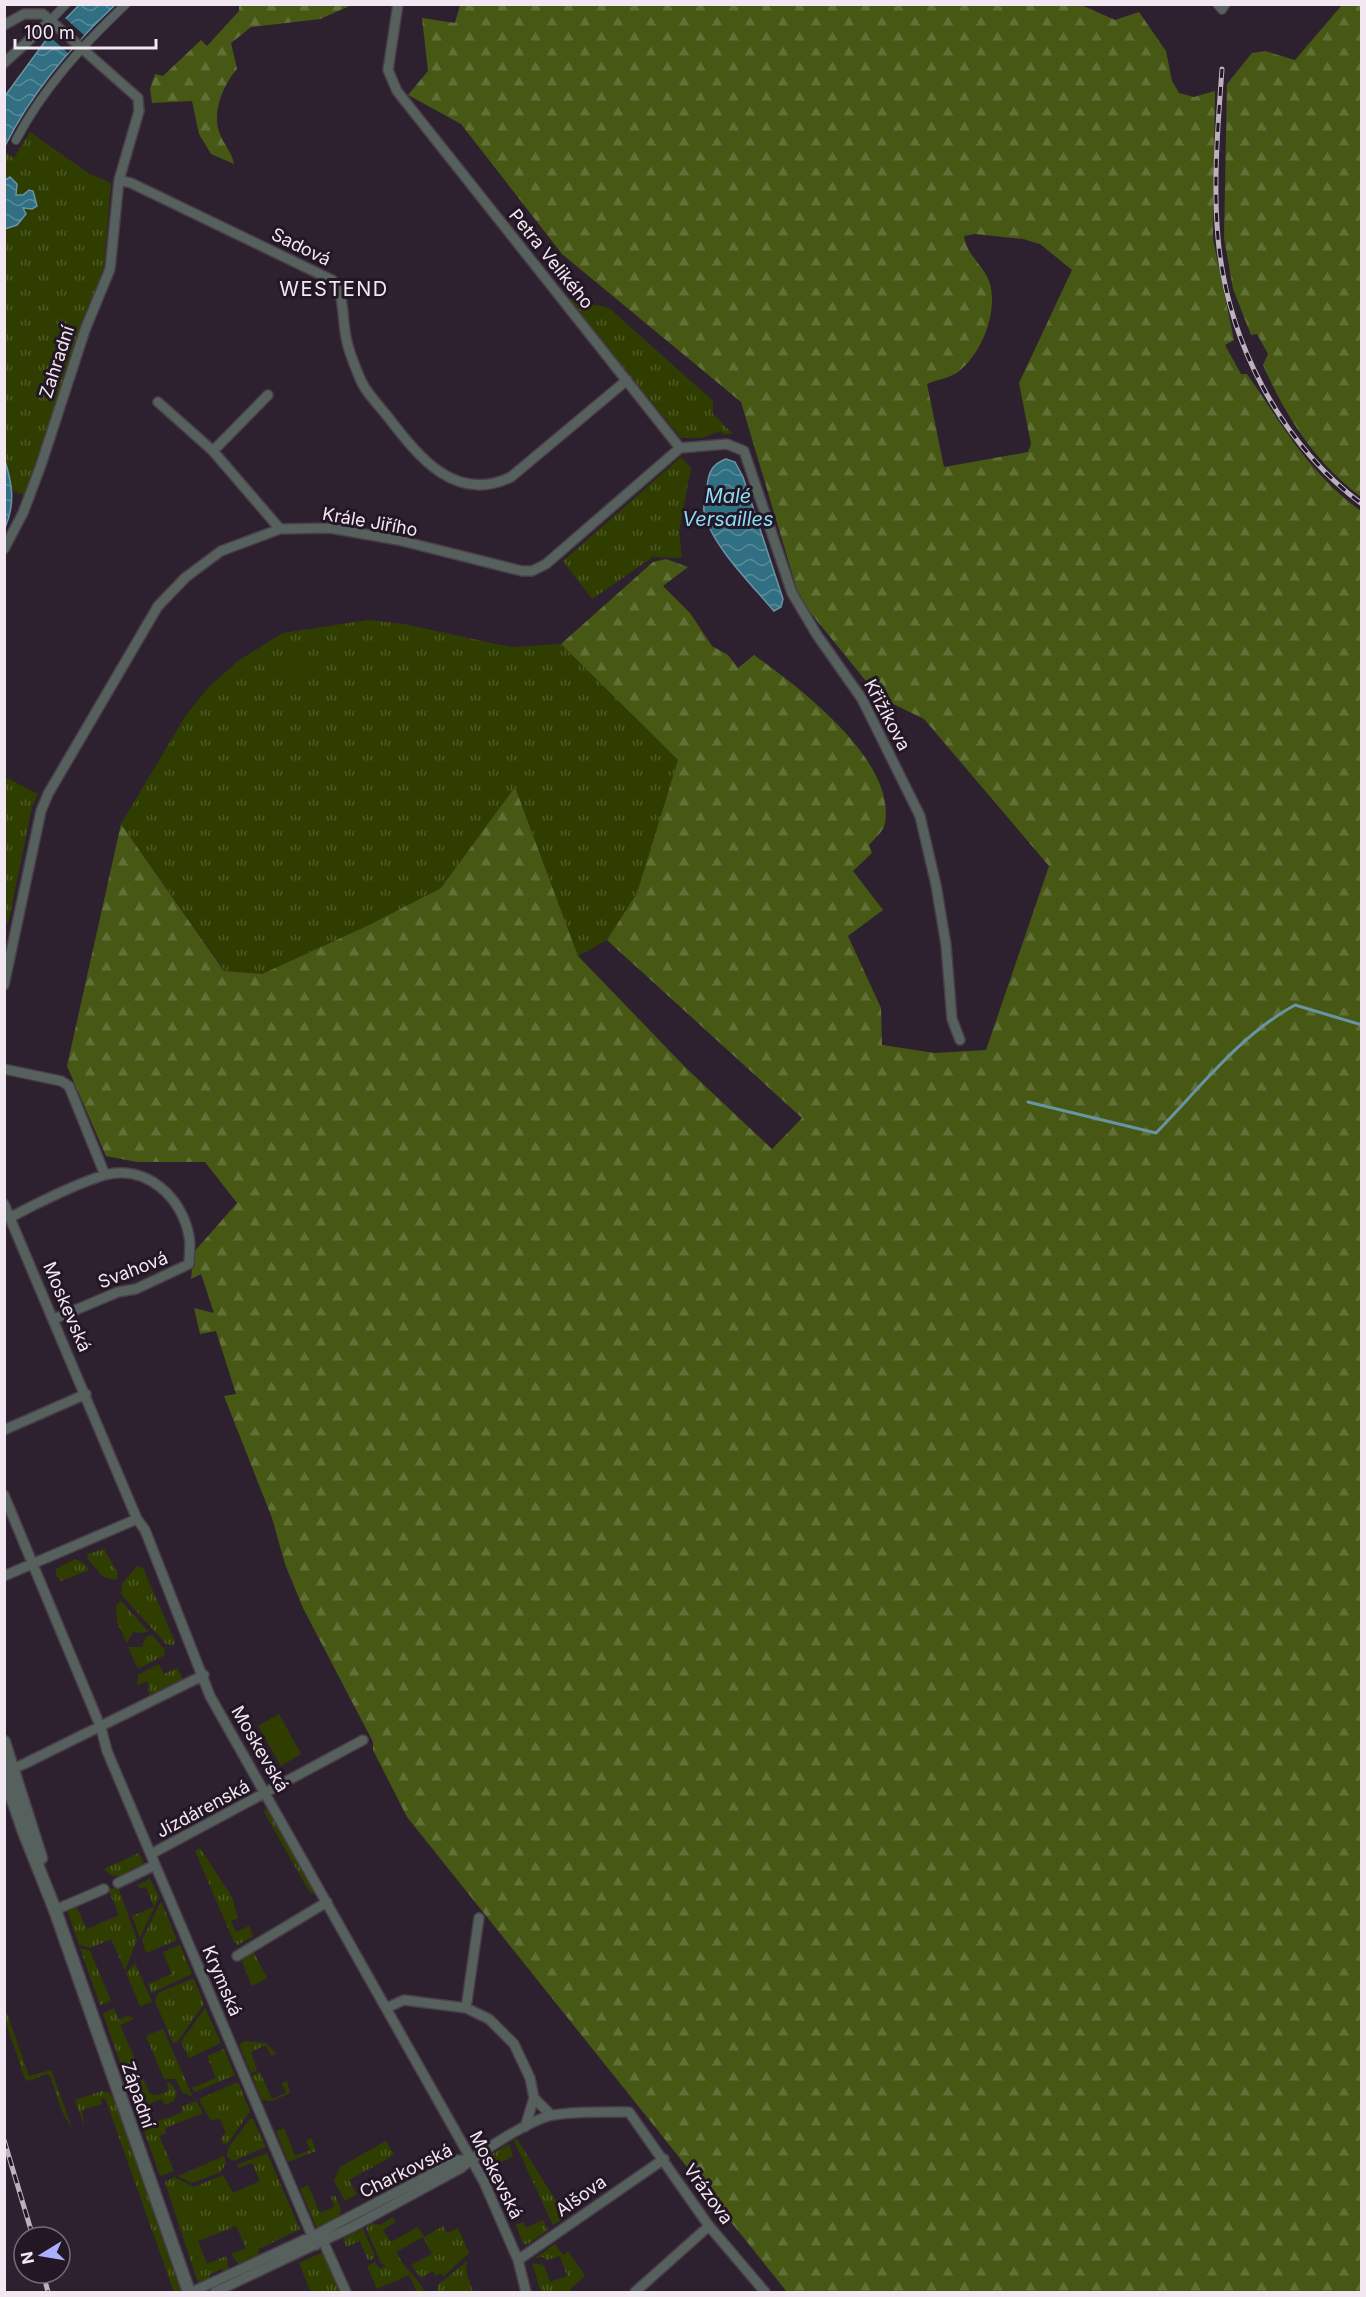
<svg xmlns="http://www.w3.org/2000/svg" width="1366" height="2297" viewBox="0 0 1366 2297" font-family="Inter,sans-serif">
  <style>
    .grass { fill: url(#grass-tufts) }
    .forest { fill: url(#forest-firs); fill-rule: evenodd }
    .pitch { fill: #2f3e00 }
    .water { fill: url(#water-waves); stroke: #6a94a4; stroke-width: 1.5 }
    .pier { fill: #2e212f }
    .lines { fill: none; stroke-linecap: round; stroke-linejoin: round }
    .stream { stroke: #6a94a4; stroke-width: 3 }
    .pedestrian-casing { stroke: #493d4a; stroke-width: 10 }
    .minor-casing { stroke: #493d4a; stroke-width: 12 }
    .tertiary-casing { stroke: #493d4a; stroke-width: 15 }
    .pedestrian { stroke: #56605c; stroke-width: 8 }
    .minor { stroke: #56605c; stroke-width: 9 }
    .tertiary { stroke: #56605c; stroke-width: 12 }
    .rail-casing { stroke: #bcb1bd; stroke-width: 5 }
    .rail { stroke: #241725; stroke-width: 3; stroke-dasharray: 9; stroke-linecap: butt }
    .labels { text-anchor: middle; stroke-width: 6; stroke-linejoin: round; paint-order: stroke }
    .street-label { font-size: 18px; fill: #f2e8f2; stroke: #241725 }
    .neighbourhood-label { font-size: 20px; letter-spacing: 1.5px; fill: #f2e8f2; stroke: #241725 }
    .water-label { font-size: 20px; font-style: italic; fill: #8addf7; stroke: #241725 }
  </style>
  <defs>
    <pattern id="grass-tufts" width="24" height="20" patternUnits="userSpaceOnUse" patternTransform="scale(1.5)"><rect width="24" height="20" fill="#2f3e00"/><path d="M3 7l-1-3M5 7V3M7 7l1-3M15 17l-1-3M17 17v-4M19 17l1-3" fill="none" stroke="#4e5a26"/></pattern>
    <pattern id="forest-firs" width="22" height="20" patternUnits="userSpaceOnUse" patternTransform="scale(1.5)"><rect width="22" height="20" fill="#465814"/><path d="M5 1l3.5 6h-7zM16 11l3.5 6h-7z" fill="#617037"/></pattern>
    <pattern id="water-waves" width="16" height="10" patternUnits="userSpaceOnUse" patternTransform="scale(1.5)"><rect width="16" height="10" fill="#307082"/><path d="M0 5q4-4 8 0t8 0" fill="none" stroke="#598b9a"/></pattern>
  </defs>
  <rect width="100%" height="100%" fill="#2e212f"/>
  <!-- grass -->
  <path class="grass" d="M30 132 88 173 111 183 104 267 26 495 13 491 5 457 4 152 14 158Z
    M566 298 609 308 713 401V414L733 434H722L721 431 701 438H681Z
    M681 457 691 468 679 531 682 558 653 557 592 599 563 561Z
    M368 620 404 624 510 647 561 644 678 760 637 893 607 940 578 956 515 787 441 888 369 925 262 974 225 971 121 824 186 715 208 688 238 661 283 633Z
    M5 777 38 794 32 807 8 924 4 923Z
    M104 1549 118 1574 116 1580 103 1577 87 1558 88 1554Z
    M75 1559 85 1564 89 1570 61 1581 56 1575V1569Z
    M137 1566 143 1568 175 1642 173 1645 166 1644 121 1594 122 1584Z
    M121 1601 148 1631 144 1633 133 1632 127 1643 117 1622 116 1605Z
    M152 1635 164 1649 165 1655 138 1669 128 1647H142L146 1637Z
    M159 1664 164 1674 177 1668 183 1679 149 1695 148 1681 137 1685 138 1675Z
    M266 1808 270 1814 315 1893H310L264 1812Z
    M200 1848 232 1897 238 1918 231 1921 236 1932 249 1926 253 1936 238 1945 234 1942 195 1851Z
    M139 1853 144 1863 121 1875 112 1876 104 1869Z
    M149 1877 159 1897 140 1938 132 1916 154 1907 146 1887 140 1888 137 1885 148 1880Z
    M115 1888 119 1890 137 1940 125 1970 111 1939 90 1948 79 1945 67 1910 75 1904 87 1929 119 1915 108 1889Z
    M161 1901 177 1940 146 1953 142 1940Z
    M180 1945 192 1974 151 1993 148 1984 172 1974 163 1952Z
    M80 1948 90 1951 111 2001 100 2005Z
    M253 1951 267 1978 252 1986 242 1962 244 1957Z
    M135 1963 152 2002 140 2006 126 1973Z
    M191 1979H194L204 2004 177 2042 173 2043 155 2001 158 1993Z
    M5 2008 29 2076 51 2070 73 2131 62 2111 50 2076 46 2074 29 2081 25 2079 5 2020Z
    M114 2008 119 2020 128 2016 134 2019 120 2025 150 2094 158 2095 169 2091 167 2083 169 2082 177 2092 174 2101 165 2105 162 2099 147 2105 154 2123 183 2112 181 2107 196 2101 203 2113 165 2128 166 2133 159 2136 174 2171 160 2176 103 2014Z
    M205 2008 221 2043 189 2058 181 2042Z
    M163 2029 192 2095 191 2096 182 2092 176 2079H164L146 2036Z
    M245 2041 266 2043 276 2054 271 2056 266 2045 251 2052 257 2071 251 2073 239 2045Z
    M224 2049 235 2075 195 2092 192 2088 216 2078 207 2056Z
    M260 2072 272 2099 286 2093 282 2083 287 2081 290 2093 272 2101 262 2100 252 2076Z
    M238 2082 250 2111 228 2143 223 2144 221 2138 226 2133 220 2119 210 2120 199 2099Z
    M102 2091 109 2093 114 2099 181 2292H174L105 2098H101L102 2104 82 2110 84 2126 75 2100Z
    M250 2119H253L266 2147 233 2161 227 2156 228 2148Z
    M284 2128 295 2156 310 2150 306 2140 311 2138 316 2151 288 2162 276 2131Z
    M517 2139 566 2217 553 2225 514 2141Z
    M386 2141 394 2155 349 2180 357 2194 345 2201 334 2181 340 2167Z
    M509 2144 513 2156 497 2164 500 2170 491 2173 486 2163 487 2157Z
    M267 2153 300 2229 259 2249 258 2256 239 2265 231 2254 246 2248 236 2226 198 2241 207 2264 226 2256 229 2270 224 2272 222 2269 209 2275 210 2279 198 2283 165 2182 174 2177 194 2187 223 2175 233 2193 260 2181 252 2163 238 2168 237 2165Z
    M224 2156 226 2163 221 2172 192 2183 178 2176Z
    M308 2185 320 2213 334 2207 331 2197 335 2195 341 2210 339 2219 322 2228 316 2226 300 2189Z
    M393 2217 395 2222 383 2230 391 2242 418 2227 424 2237 443 2226 447 2233 458 2228 469 2253 444 2276 439 2273 436 2276 433 2271 421 2278 411 2265 432 2254 423 2237 396 2252C403 2267 415 2275 424 2290L417 2292 409 2275 377 2289 367 2266 375 2262 380 2269 386 2266 381 2263 366 2228 372 2223 380 2225Z
    M543 2220 548 2230 528 2244H523L516 2225 523 2222 526 2228Z
    M363 2229 375 2257 373 2259 368 2260 360 2241 346 2247 344 2238Z
    M555 2244 563 2255 568 2251 585 2276 570 2289 572 2292H541L532 2263 544 2265 550 2282 567 2276 560 2256 546 2260 544 2257 535 2258Z
    M325 2251 343 2292H311L299 2263Z
    M467 2261 466 2272 473 2292H437L438 2285Z"/>
  <!-- forest -->
  <path class="forest" d="M1079 4 1115 20 1139 12 1166 51 1172 81 1179 93 1194 97 1215 91 1213 239 1234 340 1225 345 1241 374H1247C1284 427 1307 471 1361 511V2292H787L407 1817 373 1750V1742L303 1608 285 1564 272 1518 224 1396 236 1394 216 1331 200 1334 194 1308 214 1313 201 1274 191 1279 194 1252 237 1203 205 1162H137L106 1156 67 1066 121 824 224 971 262 974 369 925 441 888 515 787 578 956 687 1069 772 1149 802 1118 607 940 637 893 678 760 561 644 653 562 666 559 688 567 663 586 690 613 712 646 728 655 738 668 754 655C799 687 896 760 885 823 884 831 874 839 869 845L872 853 853 871 883 910 848 936 881 1008 882 1045 935 1053 986 1050 1049 866 924 719 879 697 800 600 741 402 562 254 461 124 408 95 428 71 422 18 455 23 460 5ZM975 234 1023 239 1040 244 1072 270 1019 383 1031 444 1028 452 944 467 927 384C936 380 950 378 958 372 981 355 998 313 990 284 985 266 966 255 964 236Z
    M239 5H352L320 19 251 27 231 43 237 69C223 85 211 113 220 134 224 145 232 152 234 164L211 154 199 134 192 101 152 103 150 89 155 74 163 76 201 40 207 46 239 11Z
    M1342 5H1362L1361 497C1315 462 1286 417 1263 365L1268 354 1257 334 1251 335 1233 289 1224 238 1227 84 1252 53 1265 51 1295 60Z"/>
  <!-- pitch -->
  <path class="pitch" d="M303 649 310 665 281 678 274 662Z
    M279 1714 301 1754 281 1766 258 1726Z"/>
  <!-- water -->
  <path class="water" d="M79 5H115C71 46 32 92 5 146V96L49 36Z
    M10 177 17 184 16 195H23L29 190 33 191 37 206 32 209 23 208 26 214 17 225 5 229V180Z
    M4 457C12 483 16 502 5 528Z
    M726 459 735 462 743 477 783 599 781 607 774 611C753 586 709 543 704 511 703 504 706 495 707 488 708 473 712 464 726 459Z"/>
  <!-- pier -->
  <path class="pier" d="M65 18 84 35 68 53 49 36Z"/>
  <g class="lines">
    <!-- stream -->
    <path class="stream" d="M1028 1102 1156 1133C1199 1089 1240 1035 1295 1005L1362 1025"/>
    <defs>
      <path id="pedestrian" d="M1217 4 1222 10 1226 4
        M50 21 66 4
        M16 140C44 87 83 45 126 4"/>
      <path id="minor" d="M398 4 388 70 397 91 680 448
        M4 25 24 14H43L138 98 139 111 119 180 110 269 85 330 41 465 23 513 4 549
        M4 63 50 21
        M119 180 131 183 332 280C345 293 342 319 346 337 348 350 354 364 359 376 364 391 378 404 388 417 419 457 455 504 511 477L627 380
        M158 402 213 451 280 529
        M680 448 727 444 744 451 792 593 817 635 862 699 920 816 936 885 946 945 952 1019 960 1040
        M213 451 268 395
        M4 985 41 811 48 794 158 606 186 577 221 551 280 529 330 528 398 540 522 571H532L546 564 680 448
        M4 1069 61 1081 69 1086 105 1175
        M4 1204 137 1519 145 1530 210 1696 484 2182 518 2260 526 2292
        M11 1217C35 1204 80 1182 105 1175 146 1164 182 1197 189 1236 191 1245 189 1255 189 1264L136 1289 118 1292 54 1319
        M4 1430 86 1394
        M4 1495 101 1728 107 1751 316 2245
        M4 1576 137 1519
        M7 1766 15 1768 26 1763 204 1675
        M151 1854 363 1740
        M118 1883 155 1865
        M55 1910 104 1889
        M237 1956 327 1902
        M386 2008 404 2000 466 2008 489 2019 514 2044 530 2078 534 2098 525 2127
        M466 2008 479 1918
        M534 2098 551 2115
        M323 2241 346 2292
        M518 2260 664 2159
        M192 2292 317 2234 458 2160 471 2159
        M215 2292 352 2227 461 2168C478 2153 527 2122 549 2116 566 2111 610 2112 629 2112L709 2226 765 2292
        M635 2292 709 2226"/>
      <path id="tertiary" d="M4 1742 41 1858
        M4 1774 24 1832 55 1910 189 2292"/>
    </defs>
    <!-- pedestrian casing -->
    <use href="#pedestrian" class="pedestrian-casing"/>
    <!-- minor casing -->
    <use href="#minor" class="minor-casing"/>
    <!-- tertiary casing -->
    <use href="#tertiary" class="tertiary-casing"/>
    <!-- pedestrian -->
    <use href="#pedestrian" class="pedestrian"/>
    <!-- minor -->
    <use href="#minor" class="minor"/>
    <!-- tertiary -->
    <use href="#tertiary" class="tertiary"/>
    <defs>
      <path id="rail" d="M1222 69C1218 124 1213 182 1218 238 1227 340 1279 442 1362 504
        M4 2140 33 2237
        M43 2273 48 2292"/>
    </defs>
    <!-- rail casing -->
    <use href="#rail" class="rail-casing"/>
    <!-- rail -->
    <use href="#rail" class="rail"/>
  </g>
  <g class="labels">
    <!-- street labels -->
    <g class="street-label">
      <text transform="translate(301 247) rotate(26)" y="6">Sadová</text>
      <text transform="translate(551 259) rotate(51)" y="6">Petra Velikého</text>
      <text transform="translate(57 362) rotate(-72)" y="6">Zahradní</text>
      <text transform="translate(370 522) rotate(10)" y="6">Krále Jiřího</text>
      <text transform="translate(887 715) rotate(62)" y="6">Křižíkova</text>
      <text transform="translate(133 1270) rotate(-21)" y="6">Svahová</text>
      <text transform="translate(67 1307) rotate(67)" y="6">Moskevská</text>
      <text transform="translate(260 1749) rotate(60)" y="6">Moskevská</text>
      <text transform="translate(203 1809) rotate(-28)" y="6">Jízdárenská</text>
      <text transform="translate(222 1981) rotate(67)" y="6">Krymská</text>
      <text transform="translate(138 2095) rotate(71)" y="6">Západní</text>
      <text transform="translate(406 2171) rotate(-26)" y="6">Charkovská</text>
      <text transform="translate(496 2175) rotate(63)" y="6">Moskevská</text>
      <text transform="translate(708 2194) rotate(54)" y="6">Vrázova</text>
      <text transform="translate(581 2196) rotate(-35)" y="6">Alšova</text>
    </g>
    <!-- neighbourhood labels -->
    <g class="neighbourhood-label">
      <text x="334" y="296">WESTEND</text>
    </g>
    <!-- water labels -->
    <g class="water-label">
      <text x="728" y="503">Malé<tspan x="728" dy="23">Versailles</tspan></text>
    </g>
  </g>
  <!-- border -->
  <rect width="1366" height="2297" fill="none" stroke="#f2e8f2" stroke-width="12"/>
  <!-- north arrow -->
  <g transform="translate(42 2255) rotate(259)"><circle r="28" fill="#241725" stroke="#766b77" stroke-width="1.5"/>
  <path d="M0-4.5L10 22L0 15L-10 22Z" fill="#aab0fb"/>
  <text y="-9" font-size="16" font-weight="bold" text-anchor="middle" fill="#f2e8f2">N</text>
  </g>
  <!-- scale -->
  <path d="M15 39v9h141v-9" fill="none" stroke="#f2e8f2" stroke-width="3"/>
  <text x="24" y="39" font-size="18" fill="#f2e8f2" stroke="#241725" stroke-width="4.5" paint-order="stroke">100 m</text>
</svg>
